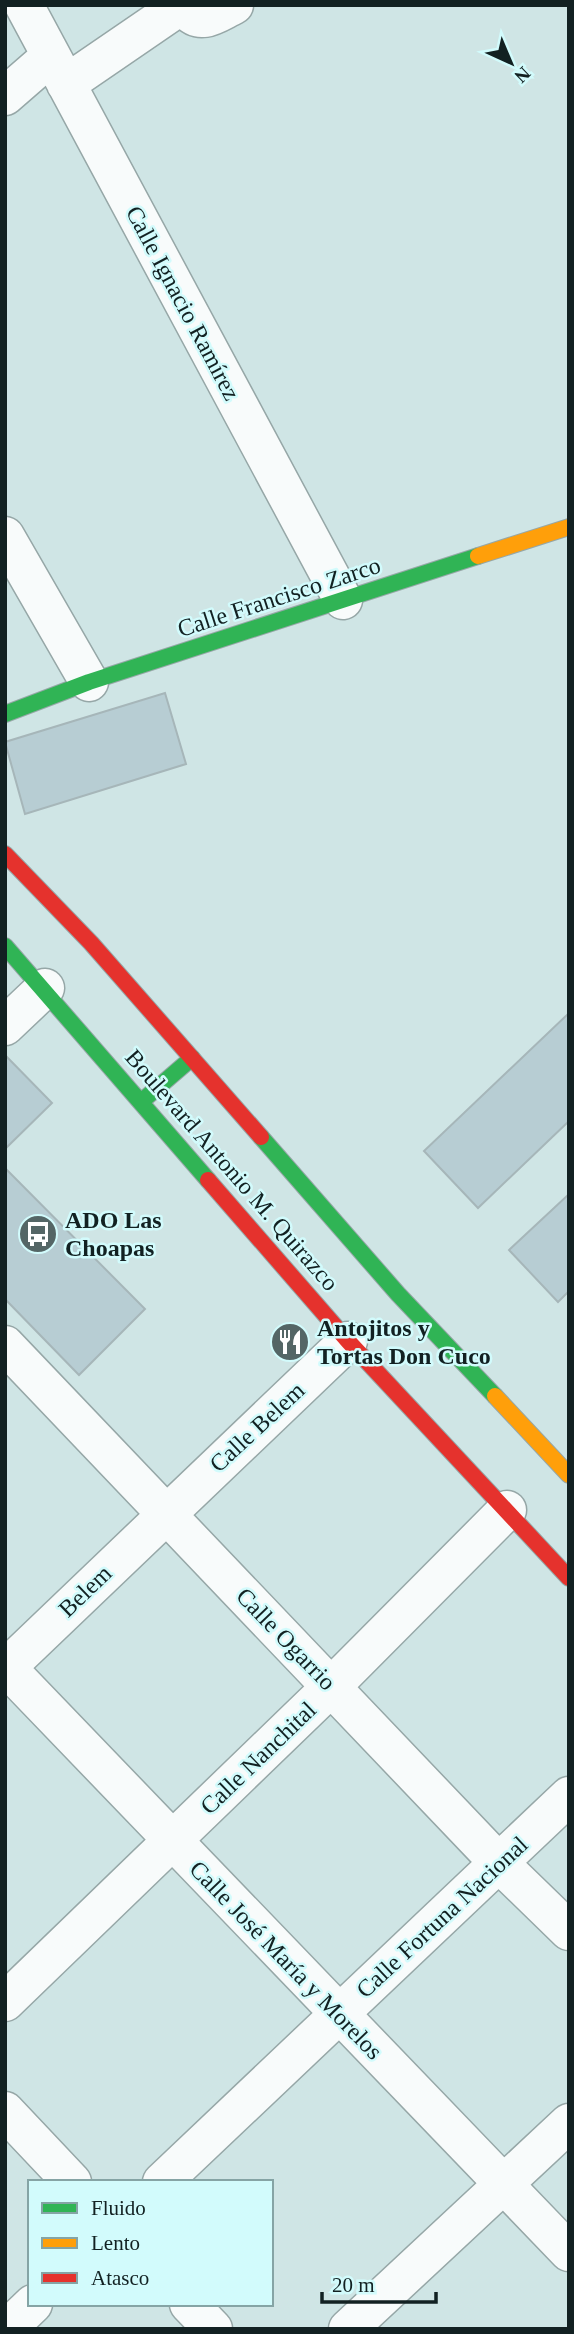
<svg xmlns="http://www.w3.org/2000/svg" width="574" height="2334" viewBox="0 0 574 2334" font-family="Georgia,serif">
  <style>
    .building { fill: #b7cdd3; stroke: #a6b6b9; stroke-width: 2 }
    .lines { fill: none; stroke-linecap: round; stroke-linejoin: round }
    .street-casing { stroke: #96a7a7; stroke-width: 41 }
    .fast-casing { stroke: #96a7a7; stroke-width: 18 }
    .slow-casing { stroke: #96a7a7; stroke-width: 18 }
    .jam-casing { stroke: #96a7a7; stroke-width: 18 }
    .street { stroke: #f8fbfb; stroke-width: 38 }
    .fast { stroke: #30b455; stroke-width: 16 }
    .slow { stroke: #ff9f0a; stroke-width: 16 }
    .jam { stroke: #e5322d; stroke-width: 16 }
    .labels { text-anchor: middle; stroke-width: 5; stroke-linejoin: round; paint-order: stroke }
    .street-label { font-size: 24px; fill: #122122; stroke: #d2fbfc }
    .poi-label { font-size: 24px; font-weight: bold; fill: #122122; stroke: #d2fbfc; text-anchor: start }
  </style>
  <rect width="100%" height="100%" fill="#cfe5e5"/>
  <!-- building -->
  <path class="building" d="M165 693 186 764 25 814 5 742Z
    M569 1013V1121L478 1208 424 1151Z
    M5 1055 52 1103 5 1149Z
    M5 1168 145 1309 79 1375 5 1299Z
    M569 1194V1291L558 1302 509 1250Z"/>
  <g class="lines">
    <defs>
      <path id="street" d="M24 5 343 600
        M66 84 174 10H187C201 27 217 13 234 5
        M5 96 51 56
        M5 536 89 682
        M5 1026 45 988
        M5 1345 499 1863 569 1931
        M5 1666 569 2252
        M5 1669 348 1341
        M5 2002 331 1687 507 1510
        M5 2111 72 2182
        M162 2182 569 1796
        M189 2304 213 2329
        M7 2329 33 2304
        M348 2329 569 2123"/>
      <path id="fast" d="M5 714 89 682 478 556
        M5 946 208 1180
        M142 1101 192 1058
        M261 1137 398 1294 495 1396"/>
      <path id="slow" d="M478 556 569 527
        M495 1396 569 1475"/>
      <path id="jam" d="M5 854 91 943 261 1137
        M208 1180 348 1341 569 1578"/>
    </defs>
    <!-- street casing -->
    <use href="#street" class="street-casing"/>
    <!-- fast casing -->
    <use href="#fast" class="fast-casing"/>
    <!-- slow casing -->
    <use href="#slow" class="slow-casing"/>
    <!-- jam casing -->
    <use href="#jam" class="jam-casing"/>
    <!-- street -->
    <use href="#street" class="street"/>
    <!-- fast -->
    <use href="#fast" class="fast"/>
    <!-- slow -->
    <use href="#slow" class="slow"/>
    <!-- jam -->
    <use href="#jam" class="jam"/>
  </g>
  <!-- icons -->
  <defs>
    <symbol id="bus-disc" viewBox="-11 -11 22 22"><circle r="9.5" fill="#546666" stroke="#d2fbfc"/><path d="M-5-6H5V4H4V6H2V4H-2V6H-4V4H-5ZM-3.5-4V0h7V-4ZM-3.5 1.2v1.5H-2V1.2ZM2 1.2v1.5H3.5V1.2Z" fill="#fff"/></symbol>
    <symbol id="restaurant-disc" viewBox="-11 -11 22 22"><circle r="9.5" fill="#546666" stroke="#d2fbfc"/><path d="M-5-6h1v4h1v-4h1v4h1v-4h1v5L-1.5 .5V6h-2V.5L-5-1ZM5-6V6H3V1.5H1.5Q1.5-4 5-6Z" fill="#fff"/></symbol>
  </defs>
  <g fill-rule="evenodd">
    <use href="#bus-disc" x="16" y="1212" width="44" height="44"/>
    <use href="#restaurant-disc" x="268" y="1320" width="44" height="44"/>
  </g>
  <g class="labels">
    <!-- street labels -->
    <g class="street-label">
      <text transform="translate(183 303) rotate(62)" y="8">Calle Ignacio Ramírez</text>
      <text transform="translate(279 597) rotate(-18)" y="8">Calle Francisco Zarco</text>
      <text transform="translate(232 1170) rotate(49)" y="8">Boulevard Antonio M. Quirazco</text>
      <text transform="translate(257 1427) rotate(-43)" y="8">Calle Belem</text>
      <text transform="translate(85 1591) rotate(-44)" y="8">Belem</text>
      <text transform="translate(286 1639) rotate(46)" y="8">Calle Ogarrio</text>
      <text transform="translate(258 1758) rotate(-44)" y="8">Calle Nanchital</text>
      <text transform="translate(442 1917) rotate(-43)" y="8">Calle Fortuna Nacional</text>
      <text transform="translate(286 1960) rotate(46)" y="8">Calle José María y Morelos</text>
    </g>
    <!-- poi labels -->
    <g class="poi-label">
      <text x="65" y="1228">ADO Las<tspan x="65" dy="28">Choapas</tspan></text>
      <text x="317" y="1336">Antojitos y<tspan x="317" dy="28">Tortas Don Cuco</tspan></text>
    </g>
  </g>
  <!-- border -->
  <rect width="574" height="2334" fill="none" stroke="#122122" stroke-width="14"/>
  <!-- legend -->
  <rect x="28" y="2180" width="245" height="126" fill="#d2fbfc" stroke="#85a4a5" stroke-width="2"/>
  <rect x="42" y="2203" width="35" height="10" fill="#30b455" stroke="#85a4a5" stroke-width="2"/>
  <text x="91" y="2215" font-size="21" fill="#122122">Fluido</text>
  <rect x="42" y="2238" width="35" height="10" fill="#ff9f0a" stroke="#85a4a5" stroke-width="2"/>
  <text x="91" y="2250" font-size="21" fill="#122122">Lento</text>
  <rect x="42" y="2273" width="35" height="10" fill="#e5322d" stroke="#85a4a5" stroke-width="2"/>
  <text x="91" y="2285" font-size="21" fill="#122122">Atasco</text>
  <!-- north arrow -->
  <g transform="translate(511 63) rotate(136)" stroke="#d2fbfc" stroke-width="5" paint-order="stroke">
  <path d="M0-5L12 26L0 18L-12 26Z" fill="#122122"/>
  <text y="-10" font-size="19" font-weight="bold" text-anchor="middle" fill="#122122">N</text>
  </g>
  <!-- scale -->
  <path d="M322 2292v10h114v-10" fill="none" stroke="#122122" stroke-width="3.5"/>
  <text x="332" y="2292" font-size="21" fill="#122122" stroke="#d2fbfc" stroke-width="5" paint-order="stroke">20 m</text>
</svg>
